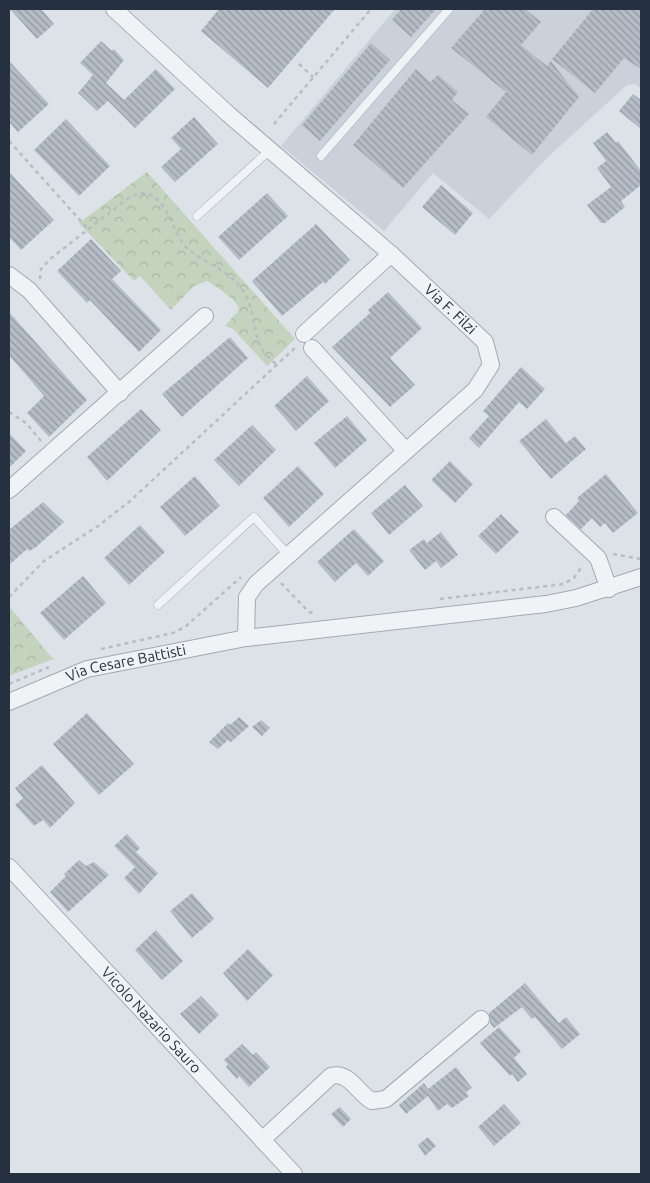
<svg xmlns="http://www.w3.org/2000/svg" width="650" height="1183" viewBox="0 0 650 1183" font-family="Ubuntu,sans-serif">
  <style>
    .built { fill: #cbd1db }
    .park { fill: url(#park-crowns) }
    .building { fill: url(#building-back-hatch) }
    .lines { fill: none; stroke-linecap: round; stroke-linejoin: round }
    .service-casing { stroke: #a2a9b2; stroke-width: 9 }
    .minor-casing { stroke: #a2a9b2; stroke-width: 18 }
    .path { stroke: #b7bdc3; stroke-width: 2.5; stroke-dasharray: 4 4; stroke-linecap: butt }
    .service { stroke: #f0f3f6; stroke-width: 8 }
    .minor { stroke: #f0f3f6; stroke-width: 16 }
    .labels { text-anchor: middle; stroke-width: 5; stroke-linejoin: round; paint-order: stroke }
    .street-label { font-size: 15px; fill: #253140; stroke: #edf1f6 }
  </style>
  <defs>
    <pattern id="park-crowns" width="20" height="18" patternUnits="userSpaceOnUse" patternTransform="scale(1.25)"><rect width="20" height="18" fill="#c4d3bd"/><path d="M2 6a3 3 0 1 1 6 0M12 15a3 3 0 1 1 6 0" fill="none" stroke="#a8b6a4"/></pattern>
    <pattern id="building-back-hatch" width="6" height="6" patternUnits="userSpaceOnUse" patternTransform="scale(1.25)"><rect width="6" height="6" fill="#b4bcc6"/><path d="M-1 5l2 2M0 0l6 6M5-1l2 2" fill="none" stroke="#9299a2"/></pattern>
  </defs>
  <rect width="100%" height="100%" fill="#dde2e8"/>
  <!-- built -->
  <path class="built" d="M395 9H641V89L635 84 627 85 549 156 489 219 433 173 384 231 281 146Z"/>
  <!-- park -->
  <path class="park" d="M147 172 295 339 267 366 233 329 225 326 239 310C238 299 217 288 207 281L194 286 171 310 140 276 134 281 79 223Z
    M9 606 53 659 9 676Z"/>
  <!-- building -->
  <path class="building" d="M10 9H41L54 24 37 39Z
    M219 9H335L268 88 201 31Z
    M401 9H436L411 37 392 20Z
    M485 9H525L541 22 521 45 547 66 551 61 579 97 532 155 486 117 506 92 451 48Z
    M593 9H641V69L624 58 595 93 552 59Z
    M101 41 112 51 114 49 124 60 106 83 124 100 156 69 175 89 135 128 108 101 97 111 78 93 93 75 80 63Z
    M371 43 390 60 320 141 302 125Z
    M9 61 49 104 18 132 9 122Z
    M416 69 430 82 438 75 458 92 452 100 469 114 403 188 353 145Z
    M633 94 641 100V129L619 111Z
    M194 117 218 144 175 182 161 167 181 149 171 138Z
    M66 119 110 166 79 196 34 150Z
    M607 132 616 143 618 141 641 171V185L621 201 625 207 605 223H601L587 205 611 187 597 168 606 161 593 143Z
    M9 172 54 220 21 250 9 237Z
    M441 185 473 213 455 235 422 207Z
    M267 193 288 216 239 260 218 237Z
    M316 224 350 260 325 284 323 282 282 316 252 281Z
    M91 239 121 271 112 279 161 330 139 352 90 300 87 303 57 271Z
    M388 292 422 328 390 358 415 385 390 407 332 347 370 313 368 310Z
    M9 312 87 400 49 437 27 413 44 396 9 355Z
    M230 337 248 358 182 417 162 394Z
    M521 367 545 389 527 409 519 402 479 448 469 438 489 416 483 411Z
    M307 376 329 401 296 431 274 406Z
    M141 409 161 430 107 481 87 457Z
    M347 416 367 440 335 468 314 443Z
    M546 419 566 443 575 436 586 449 551 479 519 441Z
    M252 425 276 450 239 486 214 460Z
    M9 433 26 451 9 468Z
    M450 461 473 484 455 503 431 480Z
    M298 466 324 494 289 527 263 498Z
    M606 474 638 513 613 533 605 523 600 527 592 518 581 529 566 515 579 501 577 498Z
    M195 476 220 506 185 536 160 507Z
    M405 485 423 506 389 535 371 513Z
    M43 502 64 522 35 548 29 551 27 549 9 565V530Z
    M501 514 519 532 496 554 478 536Z
    M140 525 165 552 129 585 104 558Z
    M354 529 384 561 368 576 356 563 335 582 317 562Z
    M441 532 458 555 441 568 436 561 425 570 409 550 424 539 427 543Z
    M83 576 106 603 64 640 40 613Z
    M87 713 134 764 99 795 53 744Z
    M239 717 249 726 231 742 228 740 218 749 209 742 228 723 230 725Z
    M261 720 270 728 262 736 252 727Z
    M42 765 75 803 50 828 43 820 34 826 15 805 23 798 15 788Z
    M127 834 140 848 136 852 158 873 139 894 124 878 135 867 114 846Z
    M79 860 86 866 94 862 109 875 68 912 50 892 66 876 64 874Z
    M192 893 214 919 192 938 170 911Z
    M156 930 183 961 162 980 135 950Z
    M248 949 273 975 247 1001 223 973Z
    M525 983 559 1023 566 1017 580 1034 562 1049 535 1017 532 1019 522 1007 494 1028 490 1023 489 1013Z
    M201 996 219 1015 199 1034 180 1014Z
    M499 1027 521 1051 514 1058 527 1074 518 1082 512 1074 510 1076 480 1043Z
    M242 1044 253 1055 256 1052 270 1067 249 1087 239 1076 237 1079 226 1067 228 1064 224 1060Z
    M456 1067 472 1088 466 1092 469 1096 452 1108 447 1104 438 1111 428 1096 406 1114 399 1105 424 1083 428 1089Z
    M504 1104 521 1123 494 1146 478 1127Z
    M340 1107 351 1119 343 1127 331 1114Z
    M428 1137 436 1146 425 1156 418 1145Z"/>
  <g class="lines">
    <defs>
      <path id="service" d="M321 156 449 9
        M197 216 270 150
        M158 605 254 517 288 555"/>
      <g id="minor">
        <path id="s1" d="M114 9 227 113 391 254 450 309 485 342 491 365 475 390 256 584 247 597 246 638"/>
        <path d="M9 275 29 290 120 393"/>
        <path d="M304 334 391 254"/>
        <path d="M312 348 406 451"/>
        <path d="M9 490 205 316"/>
        <path d="M554 517 598 558 609 589"/>
        <path id="s2" d="M9 702 87 669 246 638 546 604 576 598 641 577"/>
        <path id="s3" d="M9 867 294 1174"/>
        <path d="M262 1140 331 1076C350 1071 358 1094 372 1101L386 1099 481 1019"/>
      </g>
    </defs>
    <!-- service casing -->
    <use href="#service" class="service-casing"/>
    <!-- minor casing -->
    <use href="#minor" class="minor-casing"/>
    <!-- path -->
    <path class="path" d="M299 64 313 77
      M274 124 371 9
      M9 141 88 229
      M40 279 41 269 50 259 127 199C165 176 169 232 188 249 207 265 230 269 245 294 255 311 254 335 261 348 264 354 272 360 277 365
      M9 412 26 423 41 441
      M613 554 641 559
      M281 583 309 612 316 614
      M9 597 44 561 98 526 130 501 297 346
      M440 599 563 584 574 578 583 565
      M101 649 173 633 185 627 241 577
      M9 684 49 667"/>
    <!-- service -->
    <use href="#service" class="service"/>
    <!-- minor -->
    <use href="#minor" class="minor"/>
  </g>
  <g class="labels">
    <!-- street labels -->
    <g class="street-label">
      <text dy="5" stroke="none"><textPath href="#s1" startOffset="451">Via F. Filzi</textPath></text>
      <text dy="5" stroke="none"><textPath href="#s2" startOffset="124">Via Cesare Battisti</textPath></text>
      <text dy="5" stroke="none"><textPath href="#s3" startOffset="209">Vicolo Nazario Sauro</textPath></text>
    </g>
  </g>
  <!-- border -->
  <rect width="650" height="1183" fill="none" stroke="#253140" stroke-width="20"/>
</svg>
